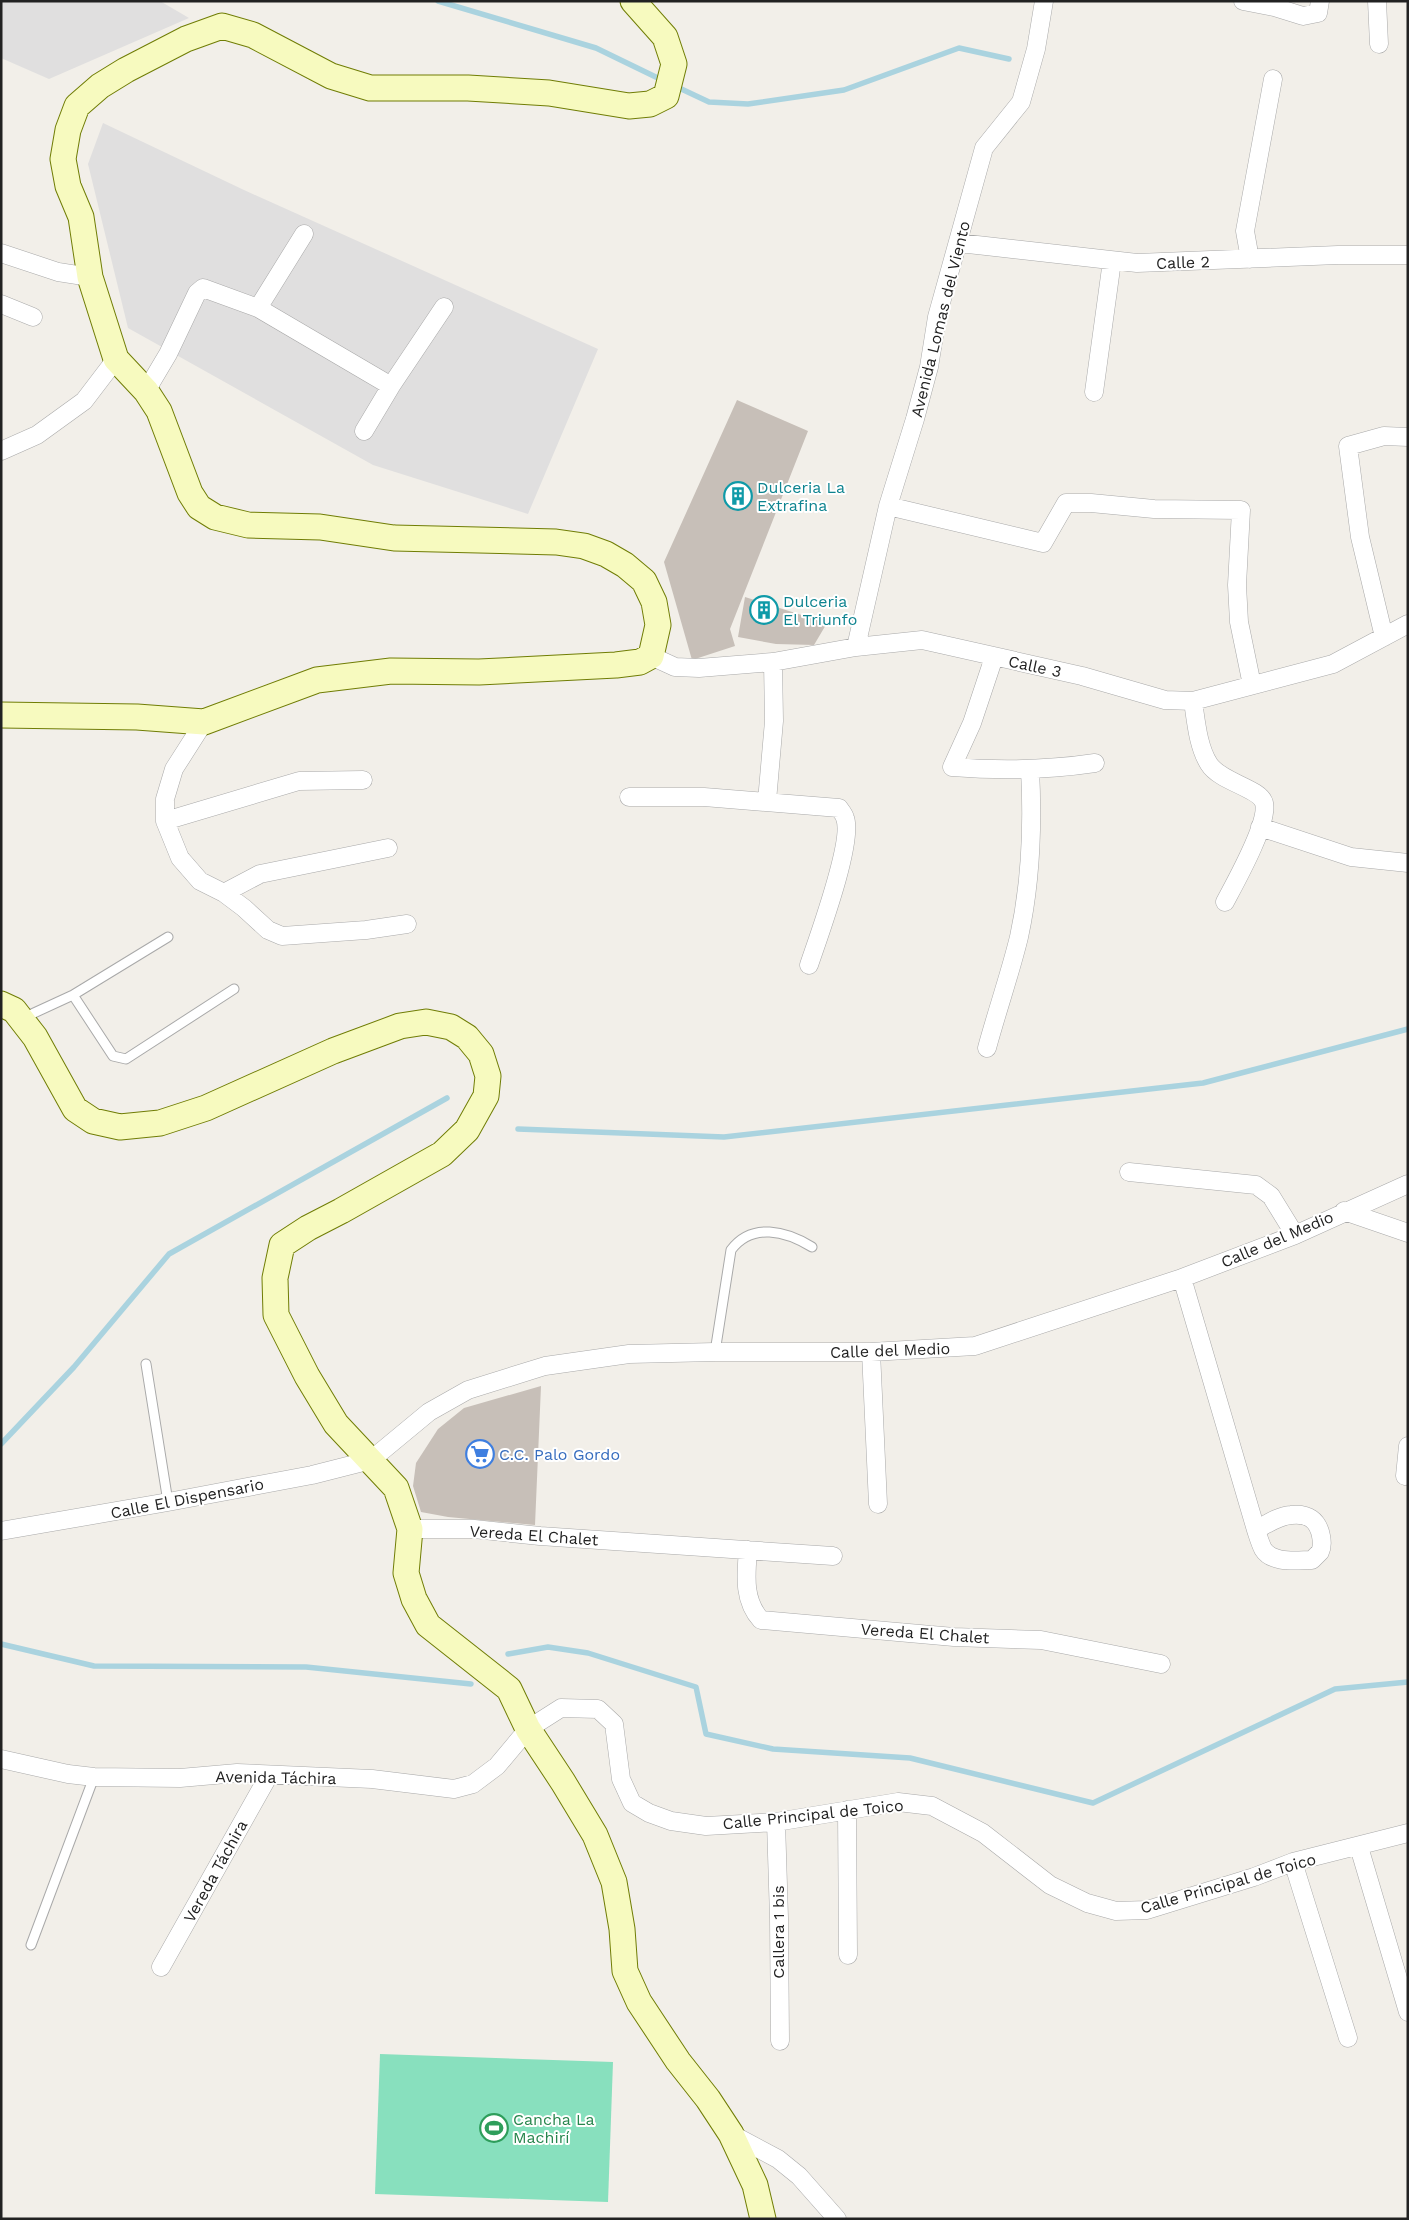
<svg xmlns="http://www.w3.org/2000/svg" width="1409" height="2220" viewBox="0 0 1409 2220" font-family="'Work Sans',sans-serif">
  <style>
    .residential { fill: #e0dfdf }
    .pitch { fill: #88e0be }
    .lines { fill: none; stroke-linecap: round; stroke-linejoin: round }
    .stream { stroke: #aad3df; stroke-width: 5.5 }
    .building { fill: #c7bfb8 }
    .lane-casing { stroke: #a9a9a9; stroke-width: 11 }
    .street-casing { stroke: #a9a9a9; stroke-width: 19 }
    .secondary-casing { stroke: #707d05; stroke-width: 27 }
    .lane { stroke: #fff; stroke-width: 9 }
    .street { stroke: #fff; stroke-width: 18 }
    .secondary { stroke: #f7fabf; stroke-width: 25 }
    .labels { text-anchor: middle; stroke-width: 4; stroke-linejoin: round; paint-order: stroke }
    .street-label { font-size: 16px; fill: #222; stroke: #fff }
    .culture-label { font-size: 16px; fill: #0d838f; stroke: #fff; text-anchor: start }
    .shop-label { font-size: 16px; fill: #366cbe; stroke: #fff; text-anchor: start }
    .leisure-label { font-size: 16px; fill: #27864d; stroke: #fff; text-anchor: start }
  </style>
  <rect width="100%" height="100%" fill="#f2efe9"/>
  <!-- residential -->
  <path class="residential" d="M1 1H160L189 18 49 79 1 58Z
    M103 123 244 190 598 349 528 514 373 465 128 328 88 164Z"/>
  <!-- pitch -->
  <path class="pitch" d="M380 2054 613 2062 608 2202 375 2194Z"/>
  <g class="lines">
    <!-- stream -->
    <path class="stream" d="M438 1 596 48 664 81
      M675 86 709 102 748 104 844 90 959 48 1009 59
      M518 1129 724 1137 1203 1083 1408 1029
      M1 1444 74 1367 169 1254 447 1098
      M1 1644 94 1666 306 1667 471 1684
      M508 1654 548 1647 588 1653 696 1687 706 1734 773 1749 910 1758 1093 1803 1335 1689 1408 1682"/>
  </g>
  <!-- building -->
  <path class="building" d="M737 400 808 431 730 629 735 646 692 660 664 562Z
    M745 597 827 623 814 645 776 644 738 637Z
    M541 1386 535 1525 448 1517 421 1512 413 1486 416 1463 438 1429 464 1408Z"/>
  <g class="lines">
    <defs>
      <path id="lane" d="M73 995 113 1056 126 1059 234 989
        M23 1018 73 995 168 937
        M715 1352 731 1250C752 1222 786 1231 812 1247
        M146 1364 168 1502
        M31 1945 94 1777"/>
      <path id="street" d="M1243 1 1274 7 1303 16 1318 13 1320 1
        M1377 1 1379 44
        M959 243 1137 263 1338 255H1408
        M1 253 58 272 90 277
        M1250 259 1245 231 1273 79
        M1 304 33 317
        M258 308 304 234
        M146 391 168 354 197 293 203 288 258 308 391 386
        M1094 392 1112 261
        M364 431 391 386 444 307
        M1 451 37 435 84 401 116 359
        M888 506 1043 543 1066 503H1091L1154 509 1241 510 1237 585 1239 622 1252 685
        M1384 637 1360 537 1348 446 1384 436 1408 437
        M856 647 888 506 915 419 929 367 937 317 984 148 1021 102 1036 49 1044 1
        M651 656 675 667 699 668 773 662 856 647 922 640 1082 676 1165 700 1193 701 1333 664 1408 624
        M994 657 972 723 952 767C1000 771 1048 770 1095 763
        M1193 701C1196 721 1198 747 1209 764 1220 782 1260 788 1264 803 1269 823 1235 883 1225 902
        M204 722 174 769 165 799V821L180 858 200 881 224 893 244 908 268 930 282 936 366 930 407 924
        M629 797H704L839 808C841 811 844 814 845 818 854 841 818 938 809 965
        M767 801 774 721 773 662
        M165 821 299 781 363 780
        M1260 827 1351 857 1408 863
        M224 893 260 874 388 848
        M987 1048C997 1011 1010 974 1019 937 1031 882 1033 825 1030 769
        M1129 1172 1256 1185 1271 1196 1295 1235
        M1344 1211 1408 1233
        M1182 1278 1256 1530C1258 1536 1260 1543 1263 1549 1272 1564 1297 1560 1312 1560 1314 1558 1318 1554 1320 1552 1322 1548 1322 1541 1321 1536 1318 1520 1308 1513 1291 1515 1278 1516 1267 1524 1256 1530
        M871 1352 878 1504
        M1405 1476 1408 1446
        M410 1529H474L540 1536 833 1556
        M1 1531 168 1502 312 1475 371 1460 429 1412 468 1390 545 1366 629 1354 715 1352H871L975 1346 1182 1278 1295 1235 1408 1184
        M748 1550C746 1575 743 1600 761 1620L954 1637 1041 1640 1161 1664
        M1 1759 68 1774 94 1777 180 1778 237 1773 372 1779 454 1789 473 1784 497 1766 528 1729 561 1708 598 1709 614 1724 621 1779 632 1803 649 1813 671 1821 706 1826 776 1822 898 1802 932 1806 983 1833 1050 1885 1087 1903 1116 1911 1147 1910 1254 1877 1293 1862 1408 1833
        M847 1810 848 1955
        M776 1822 779 1918 780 2041
        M1359 1847 1408 2012
        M1293 1862 1348 2038
        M161 1967 269 1775
        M731 2134 778 2159 799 2176 837 2219"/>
      <path id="secondary" d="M1 715 137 717 204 722 317 680 391 671 479 672 616 665 640 662 651 656 658 625 654 602 644 581 625 565 606 554 584 546 556 542 394 538 320 527 248 525 215 517 199 507 190 493 159 411 146 391 116 359 90 277 81 217 68 186 63 159 68 130 77 106 100 86 126 70 186 39 222 26 253 35 331 76 370 88H468L549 93 629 106 650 104 666 96 674 64 665 37 633 1
        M1 1004 14 1010 35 1037 75 1109 93 1121 120 1127 160 1123 206 1108 333 1051 400 1026 426 1022 451 1027 467 1037 481 1054 488 1076 486 1096 467 1130 442 1154 341 1211 308 1228 282 1245 275 1278 276 1315 307 1376 336 1424 396 1488 410 1529 406 1573 414 1599 428 1625 509 1689 528 1729 563 1782 595 1835 614 1882 622 1929 625 1971 639 2002 678 2061 708 2099 731 2134 755 2185 763 2219"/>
    </defs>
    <!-- lane casing -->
    <use href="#lane" class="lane-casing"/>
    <!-- street casing -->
    <use href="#street" class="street-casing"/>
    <!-- secondary casing -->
    <use href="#secondary" class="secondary-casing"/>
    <!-- lane -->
    <use href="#lane" class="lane"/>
    <!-- street -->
    <use href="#street" class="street"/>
    <!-- secondary -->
    <use href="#secondary" class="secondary"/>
  </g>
  <!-- icons -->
  <defs>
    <symbol id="building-ring" viewBox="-11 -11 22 22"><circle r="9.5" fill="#fff" stroke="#0f9aa8" stroke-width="1.5"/><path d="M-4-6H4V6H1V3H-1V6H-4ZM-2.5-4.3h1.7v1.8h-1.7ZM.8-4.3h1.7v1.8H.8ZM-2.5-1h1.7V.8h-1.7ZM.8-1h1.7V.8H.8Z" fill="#0f9aa8"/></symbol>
    <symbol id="supermarket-ring" viewBox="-11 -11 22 22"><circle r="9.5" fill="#fff" stroke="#3f7fe0" stroke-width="1.5"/><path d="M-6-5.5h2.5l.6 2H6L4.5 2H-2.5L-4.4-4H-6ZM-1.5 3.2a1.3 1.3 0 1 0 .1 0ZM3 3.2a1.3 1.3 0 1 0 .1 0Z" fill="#3f7fe0"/></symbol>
    <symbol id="stadium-ring" viewBox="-11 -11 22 22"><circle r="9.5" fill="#fff" stroke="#2e9e5b" stroke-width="1.5"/><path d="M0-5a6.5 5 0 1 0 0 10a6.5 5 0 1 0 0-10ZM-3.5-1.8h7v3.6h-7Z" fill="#2e9e5b"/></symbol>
  </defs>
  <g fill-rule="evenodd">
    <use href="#building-ring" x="722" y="480" width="32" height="32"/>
    <use href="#building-ring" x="748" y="594" width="32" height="32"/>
    <use href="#supermarket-ring" x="464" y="1438" width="32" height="32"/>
    <use href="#stadium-ring" x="478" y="2112" width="32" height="32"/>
  </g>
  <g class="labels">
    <!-- street labels -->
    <g class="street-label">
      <text transform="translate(1183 262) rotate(-2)" y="6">Calle 2</text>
      <text transform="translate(940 319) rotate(-76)" y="6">Avenida Lomas del Viento</text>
      <text transform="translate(1035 666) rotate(12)" y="6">Calle 3</text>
      <text transform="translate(1277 1239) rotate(-23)" y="6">Calle del Medio</text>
      <text transform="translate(890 1350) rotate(-2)" y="6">Calle del Medio</text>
      <text transform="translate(187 1498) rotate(-11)" y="6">Calle El Dispensario</text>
      <text transform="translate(534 1535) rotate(4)" y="6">Vereda El Chalet</text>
      <text transform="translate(925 1633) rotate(4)" y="6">Vereda El Chalet</text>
      <text transform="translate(276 1777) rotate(1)" y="6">Avenida Táchira</text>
      <text transform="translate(813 1814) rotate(-6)" y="6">Calle Principal de Toico</text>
      <text transform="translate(215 1871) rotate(-61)" y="6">Vereda Táchira</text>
      <text transform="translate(1228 1883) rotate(-16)" y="6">Calle Principal de Toico</text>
      <text transform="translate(778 1932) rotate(-90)" y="6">Callera 1 bis</text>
    </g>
    <!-- culture labels -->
    <g class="culture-label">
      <text x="757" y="493">Dulceria La<tspan x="757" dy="18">Extrafina</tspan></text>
      <text x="783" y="607">Dulceria<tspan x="783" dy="18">El Triunfo</tspan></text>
    </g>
    <!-- shop labels -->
    <g class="shop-label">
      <text x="499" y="1460">C.C. Palo Gordo</text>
    </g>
    <!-- leisure labels -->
    <g class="leisure-label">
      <text x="513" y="2125">Cancha La<tspan x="513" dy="18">Machirí</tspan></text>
    </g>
  </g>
  <!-- border -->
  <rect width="1409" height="2220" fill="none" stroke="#222222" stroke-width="5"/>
</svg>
